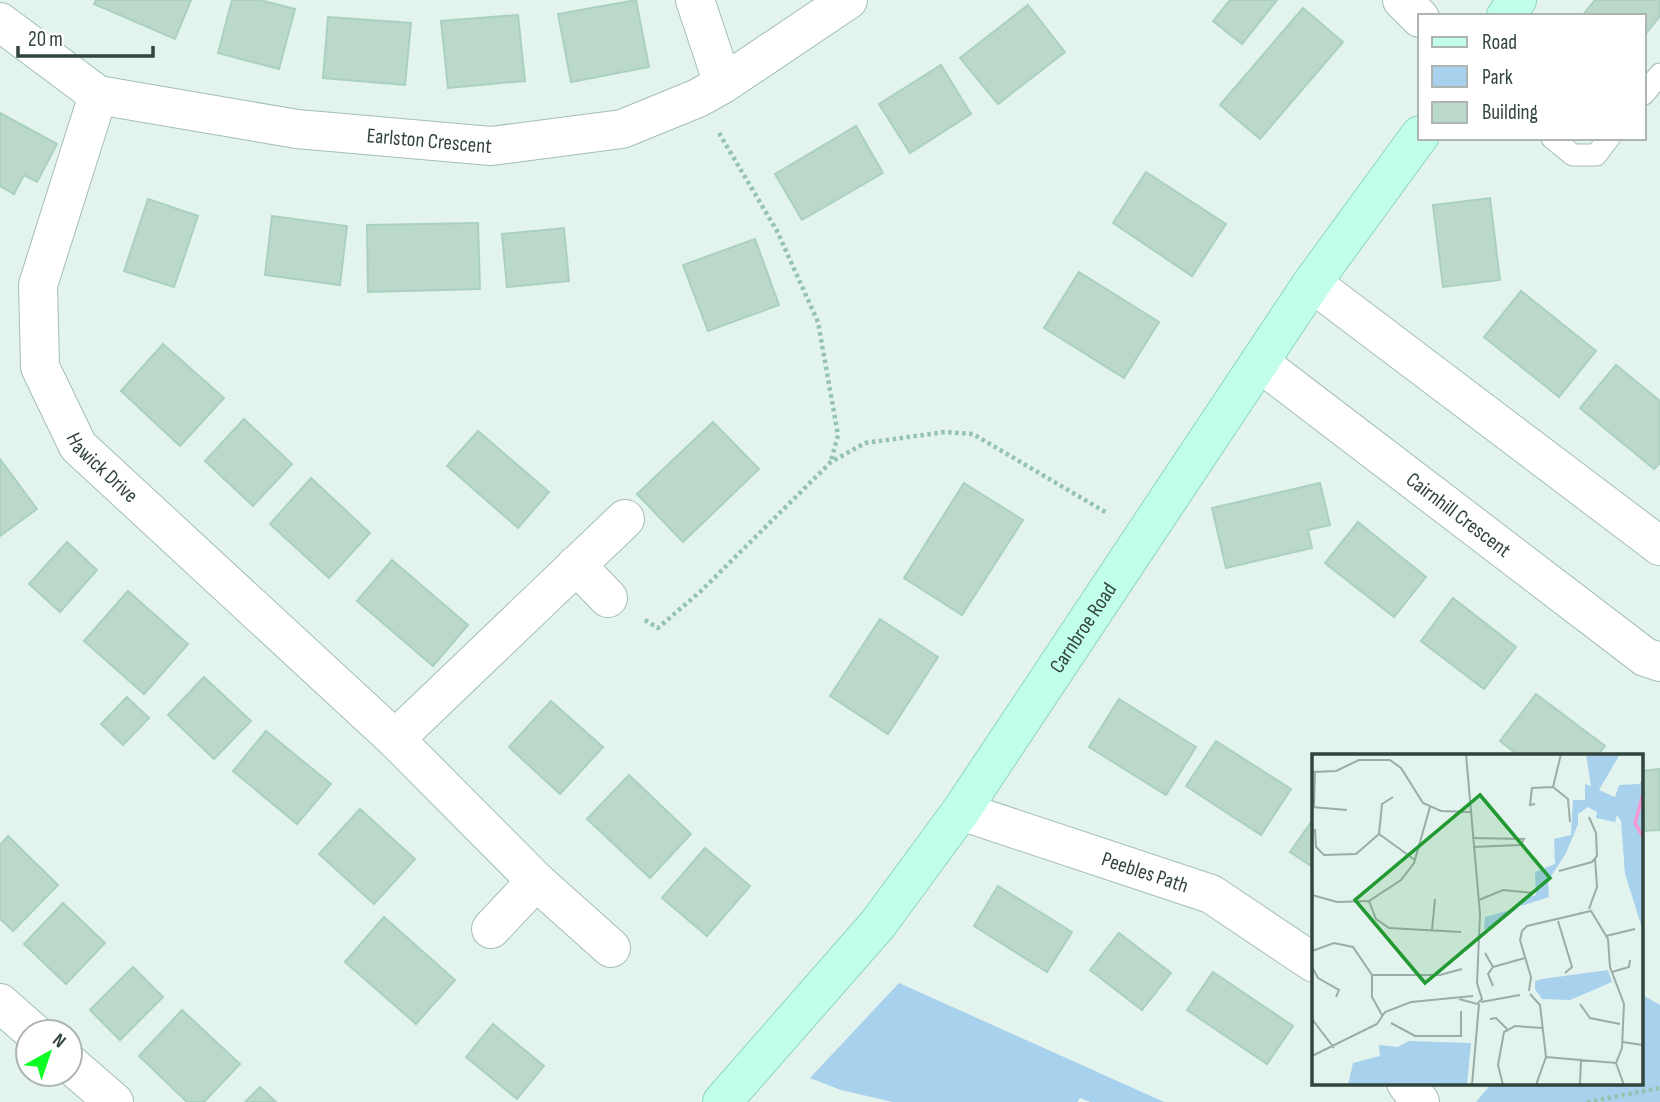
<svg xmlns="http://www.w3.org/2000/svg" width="1660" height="1102" viewBox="0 0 1660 1102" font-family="'Sofia Sans Condensed',sans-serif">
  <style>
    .green { fill: #a7d1ec }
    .building { fill: #bad9cb; stroke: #aad1c0; stroke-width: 2 }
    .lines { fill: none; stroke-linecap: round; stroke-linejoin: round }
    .lane-casing { stroke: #a4bfb4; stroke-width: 23 }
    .street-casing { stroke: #a4bfb4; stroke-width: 40 }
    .secondary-casing { stroke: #8dd7c0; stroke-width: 40 }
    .path { stroke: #94c3b0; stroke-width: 4.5; stroke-dasharray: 3.5 3.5; stroke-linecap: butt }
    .lane { stroke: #fff; stroke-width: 21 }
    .street { stroke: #fff; stroke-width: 38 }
    .secondary { stroke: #c1ffec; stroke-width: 38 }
    .labels { text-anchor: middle; stroke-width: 6; stroke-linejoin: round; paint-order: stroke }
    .street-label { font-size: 21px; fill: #32453d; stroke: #fff }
    .inset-river { fill: none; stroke: #f798d6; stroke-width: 3.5 }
    .inset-road { fill: none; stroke: #9cada7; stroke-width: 2 }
    .view { fill: #229932; fill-opacity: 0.15; stroke: #229932; stroke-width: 3.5 }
    .inset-edge { fill: none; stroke: #32453d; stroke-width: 3.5 }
  </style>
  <rect width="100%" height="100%" fill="#e3f3ed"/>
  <!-- green -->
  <path class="green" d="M899 983 1164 1102H1091L1080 1098 1077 1102H893L841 1090 810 1078Z
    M1641 994 1660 1005V1102H1476L1492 1083H1641Z"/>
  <!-- building -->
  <path class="building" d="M96 0H191L175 39 94 4Z
    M232 0H260L295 9 279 69 218 53Z
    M636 0 649 67 571 82 558 14Z
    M1230 0H1277L1242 44 1213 21Z
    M1595 0H1660V16L1644 36V16H1582Z
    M1028 5 1065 52 998 104 960 58Z
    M1303 8 1343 42 1260 139 1220 105Z
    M518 15 525 81 448 88 441 21Z
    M328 17 411 23 405 85 323 78Z
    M941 65 971 114 910 153 879 104Z
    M0 113 57 144 37 182 24 175 14 194 0 186Z
    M856 126 883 173 802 220 775 174Z
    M1146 172 1226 224 1192 276 1113 223Z
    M1490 198 1500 280 1443 287 1433 205Z
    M148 199 198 216 174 287 124 271Z
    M272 216 347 226 340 285 265 275Z
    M478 223 480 289 368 292 367 225Z
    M564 228 569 281 507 287 502 234Z
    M755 239 779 305 708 331 683 265Z
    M1079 272 1159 322 1124 378 1044 328Z
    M1521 291 1596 351 1559 397 1484 337Z
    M163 344 224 398 180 446 121 391Z
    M1616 365 1660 401V463L1654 469 1580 408Z
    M244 419 292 464 253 506 205 461Z
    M713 422 759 469 683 542 637 494Z
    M478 431 549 492 518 528 447 466Z
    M0 459 37 509 0 536Z
    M311 478 370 533 329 578 270 524Z
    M964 483 1023 520 962 615 904 578Z
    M1320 483 1330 525 1308 530 1312 548 1226 568 1212 508Z
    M1358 522 1426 577 1394 617 1325 563Z
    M67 542 97 570 60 612 29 584Z
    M392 560 468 625 433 666 357 601Z
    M128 591 188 644 144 694 84 641Z
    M1453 598 1516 647 1484 689 1421 641Z
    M880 619 938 657 888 734 830 696Z
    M204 677 251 721 214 759 168 715Z
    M1536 694 1605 746 1598 755H1518L1500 741Z
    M127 697 149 718 123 745 101 724Z
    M1119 699 1196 747 1166 795 1089 747Z
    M551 701 603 747 560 794 509 747Z
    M266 731 331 784 297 824 233 771Z
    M1216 741 1291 789 1261 835 1186 786Z
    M1660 769V830L1641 831V771Z
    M629 775 691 834 650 878 587 819Z
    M360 809 415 859 374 904 319 854Z
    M1314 818V868L1290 852Z
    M8 836 58 885 13 931 0 919V845Z
    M705 848 750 886 707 936 662 898Z
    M998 886 1072 932 1047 972 974 926Z
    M63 903 105 943 66 984 24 944Z
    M384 917 455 980 416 1024 345 962Z
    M1119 933 1171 973 1142 1010 1090 970Z
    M133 967 163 997 120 1040 90 1010Z
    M1213 972 1293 1026 1267 1064 1187 1010Z
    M182 1010 240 1064 204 1102H187L139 1056Z
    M493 1024 544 1066 517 1099 466 1057Z
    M260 1087 276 1102H245Z"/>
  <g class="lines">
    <defs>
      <path id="lane" d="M1644 94 1660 74
        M1552 138 1573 155H1596L1609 138"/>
      <g id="street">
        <path d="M695 0 723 84"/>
        <path d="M1402 0 1420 18"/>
        <path id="s1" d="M0 22 98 95 297 129 491 146 622 129 698 98 723 84 848 0"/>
        <path id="s2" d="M98 95 38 285 40 367 78 446 395 739 536 881 611 948"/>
        <path d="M1312 283 1660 546"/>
        <path id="s3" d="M1260 363 1645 657 1660 662"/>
        <path d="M576 565 608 598"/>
        <path d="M395 739 625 519"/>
        <path id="s4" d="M961 811 1211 894 1314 963"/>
        <path d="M491 929 536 881"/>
        <path d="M0 1003 33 1032"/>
        <path d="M70 1064 114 1102"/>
        <path d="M1406 1083 1420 1102"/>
      </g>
      <g id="secondary">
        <path d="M1506 16 1517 0"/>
        <path id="s5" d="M722 1102 878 924 961 811 1312 283 1420 135"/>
      </g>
    </defs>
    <!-- lane casing -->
    <use href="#lane" class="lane-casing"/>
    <!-- street casing -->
    <use href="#street" class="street-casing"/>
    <!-- secondary casing -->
    <use href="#secondary" class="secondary-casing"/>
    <!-- path -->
    <path class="path" d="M719 133 777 231 818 322 838 435 831 461
      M645 620 658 628 701 591 831 462 865 443 945 432 973 434 1107 513
      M1587 1102 1660 1088"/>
    <!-- lane -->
    <use href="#lane" class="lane"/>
    <!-- street -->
    <use href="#street" class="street"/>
    <!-- secondary -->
    <use href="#secondary" class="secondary"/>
  </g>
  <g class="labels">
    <!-- street labels -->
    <g class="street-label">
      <text dy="7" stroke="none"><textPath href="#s1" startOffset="457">Earlston Crescent</textPath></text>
      <text dy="7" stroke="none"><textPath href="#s2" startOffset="401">Hawick Drive</textPath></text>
      <text dy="7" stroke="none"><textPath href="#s3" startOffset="250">Cairnhill Crescent</textPath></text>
      <text dy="7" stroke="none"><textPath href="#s5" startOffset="597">Carnbroe Road</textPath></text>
      <text dy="7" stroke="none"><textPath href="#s4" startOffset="194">Peebles Path</textPath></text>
    </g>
  </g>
  <!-- overview -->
  <g transform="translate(1312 754)">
    <rect width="331" height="331" fill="#e3f3ed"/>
    <path d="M274 0H308L287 36 303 43 307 31 327 30 331 25V177L313 120 309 67 305 61 303 68 284 64 285 58 276 53 266 60V70L254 99 236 127 237 143 209 152V146L224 141 223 118 243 110 242 85 259 81 261 46H273V30L279 32ZM206 154 188 168 172 176 173 163ZM296 216 300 228 258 246 230 245 223 235V227L230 225ZM97 287 159 289 155 331H36L41 309 68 302 67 291 86 293Z" fill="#a7d1ec"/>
    <path class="inset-river" d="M331 40 323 69 331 83"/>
    <path class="inset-road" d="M0 18 24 17 47 6H78L89 14 111 49 129 57 158 58M241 33 249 0M223 50 218 51 220 34 241 33 256 45 258 68M2 52 3 18M0 53 35 56M3 75 4 93 12 101 44 100 67 80 70 50 81 43M67 80 103 106M160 84 212 85 208 91 161 93M247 117 280 108 285 102 284 79 277 63M0 141 25 148 57 147 89 126 102 109 118 53M167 146 191 136 221 139M57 147 64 165 77 174 149 178M277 155 285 133 283 104M246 167 260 213 253 219M120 176 123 145M294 182 323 175M0 197 22 189 41 193 60 221V243L70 261M173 199 181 213 176 220 181 232M0 213 6 224 27 236 24 243M181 213 213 204M300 218 317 213 318 206M60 221H128L150 215M217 237 219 223 208 186 210 177 215 172 279 157 296 185 298 213 312 250 310 294 304 309 234 303 228 251 218 240M147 245 165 250 170 245 165 229 168 160 154 0M169 248 208 241M268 250 278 264 308 270M0 265 22 294M178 265 184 264 195 275M79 269 103 282H149V257M310 288 331 291M0 302 65 270 73 258 99 248 161 242M304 309 312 331M160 331 167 250M191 331 186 311 192 278 203 272 230 274M224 331 234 303M268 331 269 305"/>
    <path class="view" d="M168 41 238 124 113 229 43 146Z"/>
    <rect width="331" height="331" class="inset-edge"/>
  </g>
  <!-- legend -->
  <rect x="1418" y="14" width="228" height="126" fill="#ffffff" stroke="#adb5b1" stroke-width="2"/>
  <rect x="1432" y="37" width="35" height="10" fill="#c1ffec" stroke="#adb5b1" stroke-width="2"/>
  <text x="1482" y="49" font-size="21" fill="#32453d">Road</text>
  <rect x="1432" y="66" width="35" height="21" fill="#a7d1ec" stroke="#adb5b1" stroke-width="2"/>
  <text x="1482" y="84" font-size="21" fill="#32453d">Park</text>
  <rect x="1432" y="102" width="35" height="21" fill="#bad9cb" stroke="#adb5b1" stroke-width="2"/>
  <text x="1482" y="119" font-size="21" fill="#32453d">Building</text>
  <!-- north arrow -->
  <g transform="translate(49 1053) rotate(40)"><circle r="33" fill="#ffffff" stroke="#adb5b1" stroke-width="2"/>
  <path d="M0-5L12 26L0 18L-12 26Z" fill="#0eff24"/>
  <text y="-10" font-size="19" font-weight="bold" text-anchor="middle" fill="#32453d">N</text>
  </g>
  <!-- scale -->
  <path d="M18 46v10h135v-10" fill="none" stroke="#32453d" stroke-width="3.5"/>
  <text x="28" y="46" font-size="21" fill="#32453d" stroke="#ffffff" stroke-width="5" paint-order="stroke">20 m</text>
</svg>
